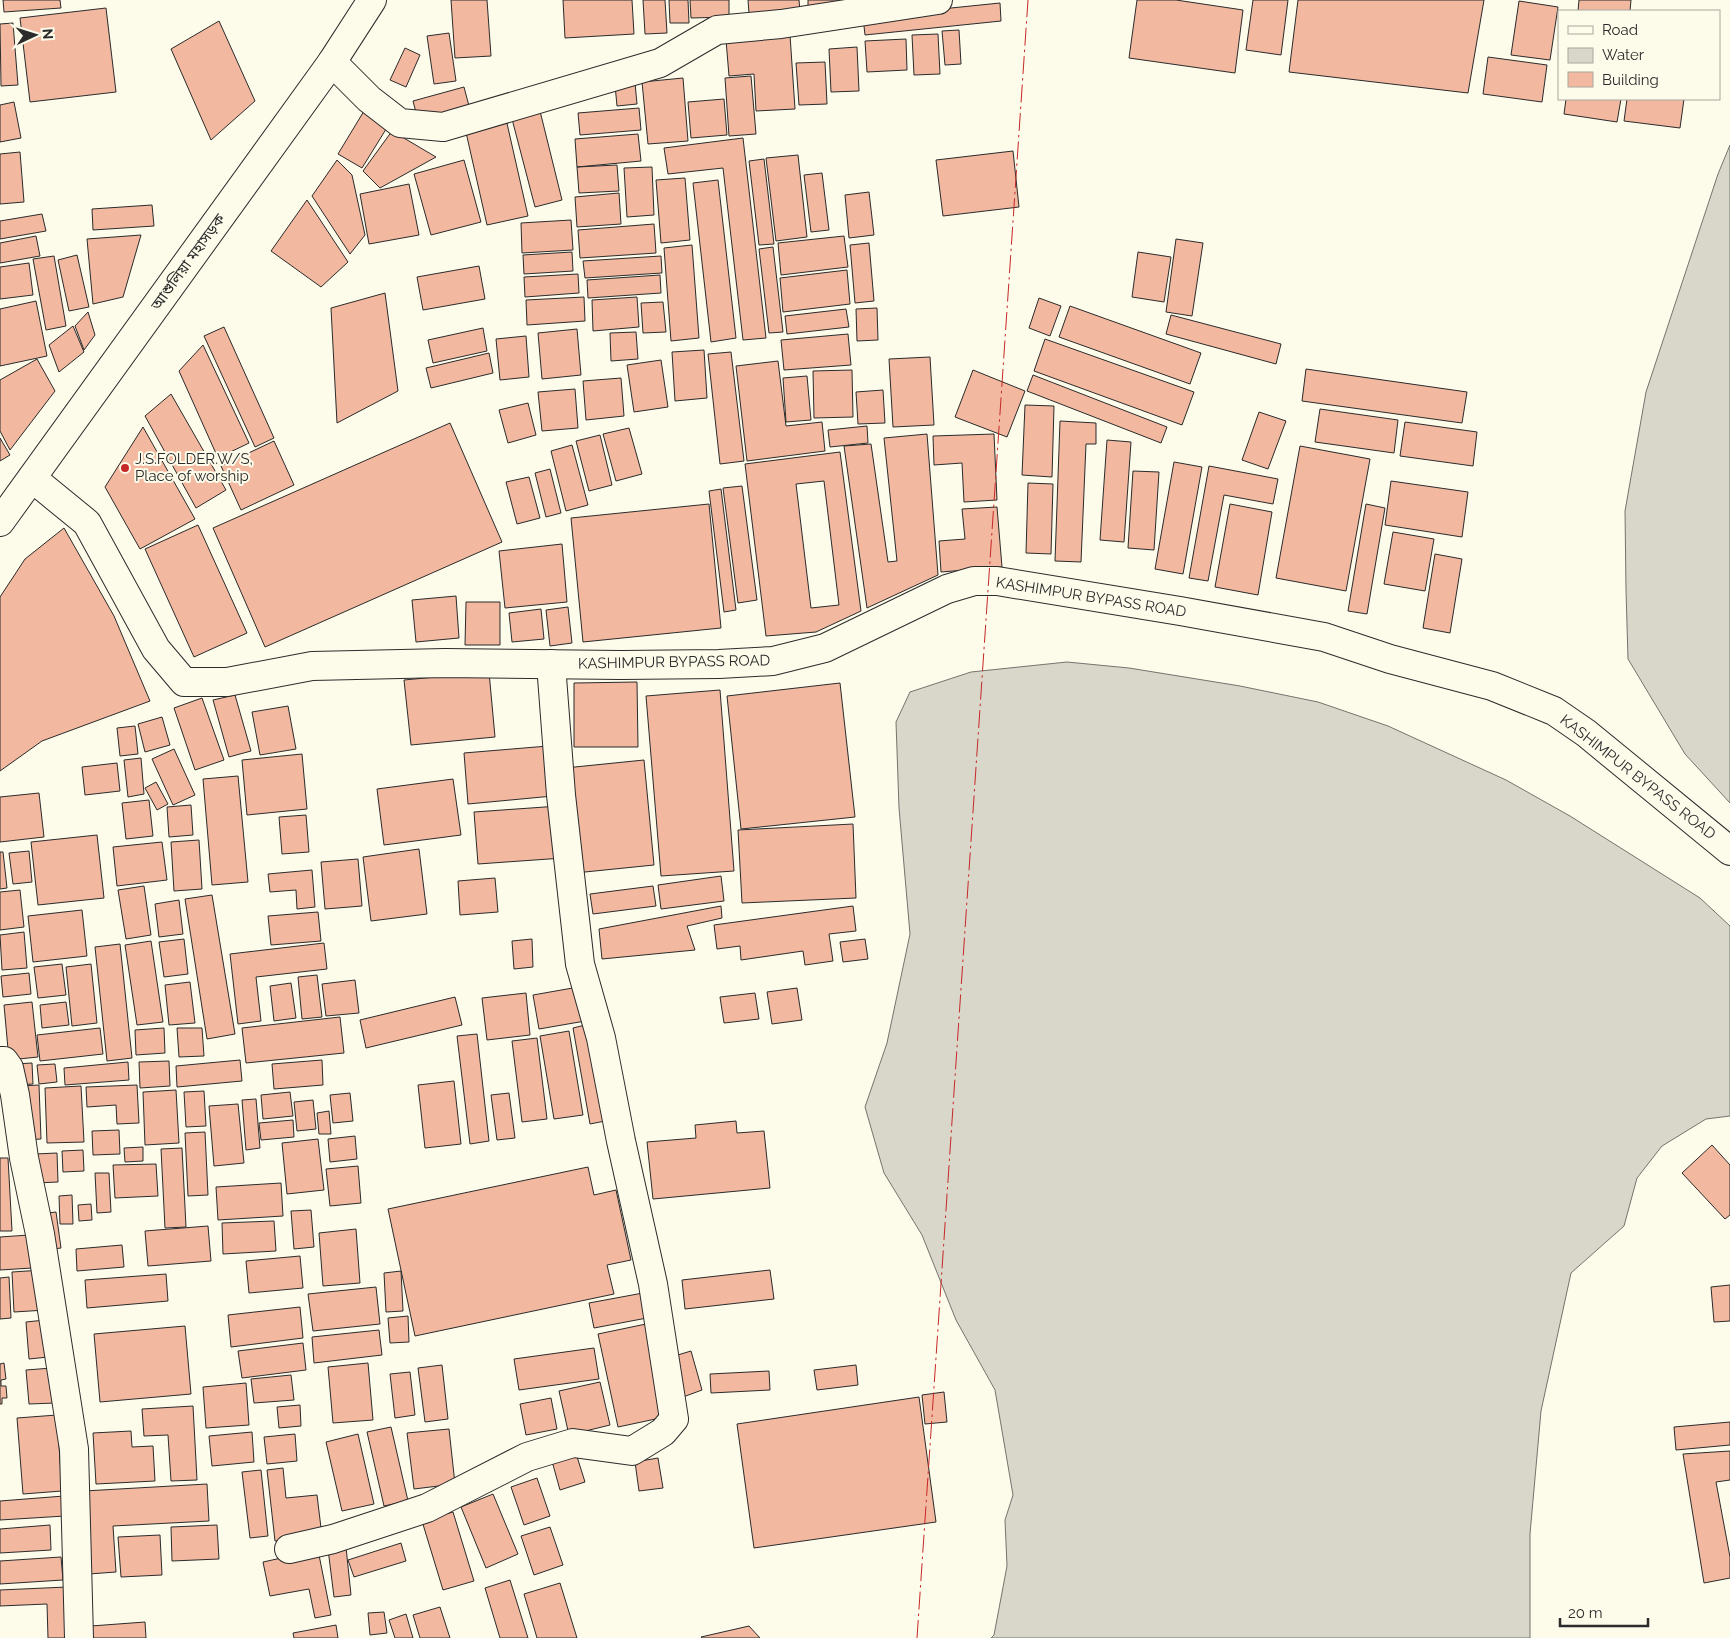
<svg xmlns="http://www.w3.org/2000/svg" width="1730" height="1638" viewBox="0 0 1730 1638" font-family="Raleway,'Noto Sans Bengali',sans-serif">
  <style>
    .water { fill: #d8d7c9; stroke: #74746e }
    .building { fill: #f2b8a0; stroke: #2b2b2b; fill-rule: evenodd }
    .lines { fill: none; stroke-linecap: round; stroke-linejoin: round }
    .minor-casing { stroke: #2b2b2b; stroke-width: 30 }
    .major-casing { stroke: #2b2b2b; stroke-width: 30 }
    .highway-casing { stroke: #2b2b2b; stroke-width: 30 }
    .minor { stroke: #fdfbea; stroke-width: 28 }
    .major { stroke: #fdfbea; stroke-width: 28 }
    .highway { stroke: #fdfbea; stroke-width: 28 }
    .power { stroke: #c62828; stroke-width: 1; stroke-dasharray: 18 4 2.5 4; stroke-linecap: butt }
    .poi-dot { fill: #c62828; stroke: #fdfbea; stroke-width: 2 }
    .labels { text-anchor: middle; stroke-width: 4; stroke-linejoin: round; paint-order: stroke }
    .street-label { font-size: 15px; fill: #2b2b2b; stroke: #fdfbea }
    .poi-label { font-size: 15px; fill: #2b2b2b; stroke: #fdfbea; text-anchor: start }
  </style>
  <rect width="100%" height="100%" fill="#fdfbea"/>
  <!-- water -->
  <path class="water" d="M1730 145V803L1685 754 1628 659 1626 590 1625 511 1646 392 1718 174Z
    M1067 662 1129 668 1240 686 1318 702 1388 726 1506 780 1570 816 1700 898 1730 926V1116L1706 1119 1662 1146 1637 1178 1624 1226 1571 1273 1541 1411 1530 1534V1638H991L994 1635 1007 1566 1005 1520 1013 1495 995 1390 956 1320 922 1235 884 1173 865 1107 887 1043 910 934 899 808 896 722 910 692 971 672Z"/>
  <!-- building -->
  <path class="building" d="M3 0H60L61 8 4 12Z
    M451 0H487L491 56 455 58Z
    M563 0H632L634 34 565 38Z
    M643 0H665L667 33 645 34Z
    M669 0H688L689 23H670Z
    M690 0H729V17L691 18Z
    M748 0H799L800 11 749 13Z
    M808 0H849L808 8Z
    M1137 0H1176L1243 10 1235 73 1129 58Z
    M1253 0H1288L1281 55 1246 50Z
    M1298 0H1484L1468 93 1289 72Z
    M1579 0H1631L1630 11H1578Z
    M1519 1 1558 7 1550 60 1511 55Z
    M1000 3 1001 21 865 35 863 17Z
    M106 8 116 92 30 102 20 18Z
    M219 21 255 101 211 140 171 49Z
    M13 23 18 85 1 86 0 24Z
    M959 30 961 64 945 65 942 31Z
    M449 33 456 81 434 84 427 36Z
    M938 34 940 74 914 75 912 35Z
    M790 35 795 109 756 111 754 74 729 76 726 40Z
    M906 39 907 70 867 72 865 41Z
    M857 47 859 91 831 92 829 49Z
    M405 48 420 55 406 87 390 80Z
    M1488 57 1547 65 1542 102 1483 94Z
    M825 62 827 104 799 105 796 63Z
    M751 76 756 134 729 136 725 78Z
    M683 78 688 141 648 144 642 82Z
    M635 83 637 104 617 106 615 85Z
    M464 87 469 106 418 120 413 101Z
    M724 99 727 135 691 138 688 102Z
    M1566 99H1621L1617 122 1564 114Z
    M1627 99H1684L1680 128 1624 121Z
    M14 102 21 138 0 142V105Z
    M639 108 641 130 580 135 578 113Z
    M364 111 388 126 362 168 338 154Z
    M540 111 562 200 535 207 512 119Z
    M506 119 528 216 487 225 465 128Z
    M392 131 436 157 380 188 363 171Z
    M638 134 641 161 577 167 575 139Z
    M743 138 766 338 743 340 723 168 668 174 664 148Z
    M1013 151 1019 207 943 216 936 160Z
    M20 152 24 202 0 204V154Z
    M798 155 807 237 776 241 766 158Z
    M764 159 774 244 759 245 749 161Z
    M337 160 352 175 365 235 350 254 312 196Z
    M464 160 481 222 431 235 414 174Z
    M617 165 619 191 579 193 577 167Z
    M652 167 654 215 627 217 624 168Z
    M822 173 829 230 811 232 804 175Z
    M685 178 690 240 661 243 656 180Z
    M718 180 736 338 711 342 693 183Z
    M409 184 419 235 369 244 360 194Z
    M869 192 874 235 849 238 845 195Z
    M619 193 621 224 577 227 575 197Z
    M307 200 348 262 321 287 271 251Z
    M152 205 154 226 93 230 92 209Z
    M42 214 46 231 0 239V221Z
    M571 220 573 250 522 253 521 223Z
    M654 224 656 253 580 258 578 230Z
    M141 235 123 297 93 304 87 239Z
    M36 236 40 256 0 263V243Z
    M844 236 848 267 781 275 778 243Z
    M1176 239 1203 243 1192 316 1166 312Z
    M869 243 874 301 855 303 850 245Z
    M692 245 699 338 671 341 664 248Z
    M773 247 783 332 769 333 759 249Z
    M572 252 573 271 524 274 523 255Z
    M1138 252 1171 257 1164 302 1132 297Z
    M77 255 89 307 69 311 58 260Z
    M54 256 66 326 46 330 33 259Z
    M661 256 662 273 585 278 583 261Z
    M29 263 33 295 0 299V267Z
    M479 266 485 299 423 310 417 277Z
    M847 270 850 304 783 312 780 278Z
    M578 274 579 293 525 297 524 277Z
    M660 275 661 293 588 298 587 280Z
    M385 293 398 391 337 423 331 308Z
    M584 297 585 321 527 325 526 300Z
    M637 297 639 327 593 331 592 300Z
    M1039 298 1061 306 1050 336 1029 328Z
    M36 301 47 356 0 366V309Z
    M663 302 666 332 643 333 641 303Z
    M1070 306 1201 353 1190 384 1059 337Z
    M877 308 878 340 857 341 856 309Z
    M846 309 849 327 787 334 785 316Z
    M88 312 95 335 84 350 75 326Z
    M1171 315 1281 344 1276 364 1166 334Z
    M73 326 84 352 59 372 49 345Z
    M224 327 274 438 255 447 204 336Z
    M483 328 487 351 433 363 428 340Z
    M577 329 581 375 542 379 538 333Z
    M636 332 638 359 611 361 610 333Z
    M848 334 851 365 784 370 781 340Z
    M526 336 529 377 500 380 496 339Z
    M1045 339 1194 392 1182 425 1034 371Z
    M203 345 249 443 218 458 179 371Z
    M704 350 707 398 675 401 672 352Z
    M731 352 744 461 720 464 708 354Z
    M489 353 493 373 431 388 426 368Z
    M930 357 934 425 893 427 889 359Z
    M37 359 55 391 10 450 0 431V380Z
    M661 360 668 407 634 412 627 365Z
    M778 361 786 426 822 422 825 451 747 461 736 366Z
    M1306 369 1467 392 1462 423 1302 401Z
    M852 370 853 417 814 418 813 371Z
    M973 370 1025 391 1007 437 955 417Z
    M1033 375 1167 427 1161 443 1027 391Z
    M807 376 811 420 786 422 783 378Z
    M621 378 624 416 586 420 583 381Z
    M575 389 578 428 542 431 538 392Z
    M883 390 885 423 858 424 856 392Z
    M171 394 226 490 196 508 145 416Z
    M528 403 536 435 508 443 499 410Z
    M1025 405 1054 406 1052 477 1022 475Z
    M1320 409 1398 420 1394 453 1315 442Z
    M1259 412 1286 421 1268 469 1242 460Z
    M1060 421 1096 423V444H1086L1081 562 1055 561Z
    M1405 422 1477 432 1473 466 1400 456Z
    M450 423 502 542 265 647 213 528Z
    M867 426 868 443 830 447 828 430Z
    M143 427 195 519 140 549 105 487Z
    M629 428 642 474 616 481 603 434Z
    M927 434 938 575 867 608 844 446 871 444 888 562 897 561 884 438Z
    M994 434 997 500 964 502 962 463 934 465 933 436Z
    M600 435 612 485 589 491 576 441Z
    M0 438 10 455 0 461Z
    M1107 440 1131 442 1124 542 1100 540Z
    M274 441 294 485 241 510 221 466Z
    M572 445 588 505 566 511 551 451Z
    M1300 446 1370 459 1346 591 1276 578Z
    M840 452 861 611 816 632 766 636 745 464ZM824 481 839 605 811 608 796 484Z
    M1174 462 1202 467 1183 574 1155 569Z
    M1209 466 1278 479 1273 504 1224 495 1208 581 1189 578Z
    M550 469 561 513 546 517 535 473Z
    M1133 471 1159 472 1154 550 1128 548Z
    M529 477 540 518 517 524 506 482Z
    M1391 481 1468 492 1462 537 1385 525Z
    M1028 483 1053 484 1051 554 1026 553Z
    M742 486 757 600 738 603 723 488Z
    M721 489 736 610 724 612 709 491Z
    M709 504 721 628 583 642 571 518Z
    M1230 504 1272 512 1258 595 1215 587Z
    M1366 504 1385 508 1367 614 1348 611Z
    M997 507 1002 567 941 572 939 541 965 539 962 509Z
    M198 525 247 633 194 657 145 549Z
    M64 528 114 616 150 701 42 741 0 771V597L25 559Z
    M1393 532 1434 539 1425 591 1384 584Z
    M562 544 567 602 505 608 499 551Z
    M1435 554 1462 559 1450 633 1423 628Z
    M456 596 459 638 416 642 412 600Z
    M466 602H500V645H465Z
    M568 607 572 643 550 646 546 610Z
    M541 609 544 639 512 642 509 613Z
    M489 672 495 737 411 745 404 680Z
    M637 682 638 747H574V683Z
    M840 683 855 817 741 829 727 696Z
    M720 690 734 871 661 876 646 696Z
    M235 695 251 751 229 757 213 700Z
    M202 698 224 760 195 770 174 708Z
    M288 706 296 749 260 755 252 712Z
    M162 717 170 745 145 752 138 724Z
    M135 726 138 754 120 756 117 728Z
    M548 746 553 796 468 804 464 753Z
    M174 749 195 795 173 805 152 759Z
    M302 754 307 809 247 815 242 760Z
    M141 758 144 794 128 797 124 760Z
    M644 760 654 865 575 873 565 768Z
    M117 763 120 791 85 795 82 767Z
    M238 776 248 882 212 885 203 779Z
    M453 779 461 835 384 845 377 789Z
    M156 782 168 804 157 810 145 788Z
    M39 793 44 837 0 842V797Z
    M149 800 153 836 126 839 122 803Z
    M191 805 193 835 169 837 167 807Z
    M559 806 563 858 478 864 474 812Z
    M306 815 309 852 282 854 279 817Z
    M853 824 856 898 742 903 738 830Z
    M97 835 104 898 38 905 31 842Z
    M199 840 202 889 174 891 171 842Z
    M162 842 167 880 117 886 113 847Z
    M419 849 427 914 371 921 363 857Z
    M29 851 32 882 13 884 9 853Z
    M0 852H3L7 888 0 889Z
    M358 859 362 906 325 909 321 862Z
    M312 870 315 907 297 909 296 890 270 892 268 874Z
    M721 876 724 901 661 909 658 885Z
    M495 878 498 912 460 915 458 881Z
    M144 886 151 935 126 939 118 890Z
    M653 886 656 906 593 914 590 894Z
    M20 890 24 927 0 930V892Z
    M212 895 235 1034 207 1039 185 899Z
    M179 900 183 934 159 937 155 904Z
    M721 906 722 918 687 926 695 950 602 959 599 929Z
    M853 906 856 931 829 934 833 961 805 965 803 951 741 960 740 946 717 949 714 925Z
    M82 910 87 956 33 962 28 916Z
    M318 912 321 941 271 945 268 916Z
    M24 932 27 968 2 970 0 935Z
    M184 939 188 974 164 977 159 942Z
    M532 939 533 967 514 969 512 941Z
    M865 939 868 959 843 962 840 942Z
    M151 941 163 1022 137 1025 125 945Z
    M324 943 327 969 256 977 261 1021 238 1024 230 954Z
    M120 944 132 1058 107 1061 95 947Z
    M62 964 66 995 38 998 34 967Z
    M91 964 97 1023 72 1026 66 967Z
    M29 973 31 994 3 997 1 976Z
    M317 975 322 1017 302 1019 298 977Z
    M355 980 359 1013 326 1016 322 984Z
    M190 982 195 1023 169 1025 165 985Z
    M291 983 296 1018 274 1021 270 986Z
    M584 986 591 1020 539 1029 533 995Z
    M797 988 802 1020 772 1024 767 992Z
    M526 993 530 1035 487 1040 482 998Z
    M755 993 759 1019 724 1023 720 997Z
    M455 997 462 1025 366 1048 360 1020Z
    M32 1002 38 1057 9 1060 4 1005Z
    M66 1002 69 1025 42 1028 40 1005Z
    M340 1017 344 1053 246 1063 242 1028Z
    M593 1023 610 1120 590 1124 573 1028Z
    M100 1028 103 1054 40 1061 37 1035Z
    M164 1028 165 1053 136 1055 135 1030Z
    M177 1028H202L204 1056 179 1057Z
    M569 1031 583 1115 554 1119 540 1036Z
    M477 1034 489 1141 470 1144 457 1036Z
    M537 1038 547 1119 522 1122 512 1041Z
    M240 1060 242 1081 177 1087 176 1066Z
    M322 1060 323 1085 274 1089 272 1064Z
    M169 1061 170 1086 140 1088 139 1062Z
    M128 1062 129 1080 65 1085 64 1068Z
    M32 1063 33 1084 16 1085 15 1064Z
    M55 1064 57 1082 39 1084 37 1065Z
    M454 1081 461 1144 425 1148 418 1085Z
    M39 1085 41 1139 23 1140 20 1086Z
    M137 1085 139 1123 117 1124 116 1105 87 1107 86 1087Z
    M81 1086 84 1142 47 1143 45 1088Z
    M176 1090 179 1143 145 1145 143 1092Z
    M204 1091 206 1126 186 1127 184 1092Z
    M290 1092 293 1116 263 1119 261 1095Z
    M350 1093 353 1121 333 1123 330 1095Z
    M509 1093 515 1138 497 1140 491 1095Z
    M256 1099 260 1148 246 1150 242 1100Z
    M313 1100 316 1129 297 1131 294 1102Z
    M238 1104 244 1163 214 1166 209 1106Z
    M329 1111 331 1134H319L317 1113Z
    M293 1120 294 1137 261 1140 259 1123Z
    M736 1121 737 1133 764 1131 770 1188 653 1199 647 1142 696 1138 695 1125Z
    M119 1130 120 1154 93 1155 92 1131Z
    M205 1132 208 1195 188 1196 185 1133Z
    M355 1136 357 1159 330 1162 328 1139Z
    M318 1139 324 1190 287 1194 282 1143Z
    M1712 1145 1730 1165V1215L1725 1219 1682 1173Z
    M143 1147V1161L125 1162 124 1148Z
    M182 1148 186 1227 165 1228 161 1149Z
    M83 1150 84 1171 63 1172 62 1151Z
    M57 1153 58 1182 36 1183 35 1154Z
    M0 1158H8L12 1231H0Z
    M156 1164 158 1196 115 1198 113 1165Z
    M358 1166 361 1203 330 1206 326 1169Z
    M588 1167 594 1195 616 1190 631 1260 607 1265 614 1294 415 1336 388 1209Z
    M95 1173H109L111 1212 97 1213Z
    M281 1183 283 1216 218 1220 216 1187Z
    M72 1195 73 1224H60L59 1196Z
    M91 1204 92 1220 79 1221 78 1205Z
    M311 1210 314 1247 294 1249 291 1211Z
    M56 1212 61 1248 45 1250 40 1214Z
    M274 1221 276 1251 223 1254 222 1223Z
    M208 1226 211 1261 148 1266 145 1231Z
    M356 1229 360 1283 323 1286 319 1233Z
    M29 1235 32 1268 0 1270V1237Z
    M122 1245 124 1267 77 1271 76 1249Z
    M300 1256 303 1288 249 1293 246 1261Z
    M43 1270 46 1310 14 1312 12 1272Z
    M770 1270 774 1299 685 1309 682 1280Z
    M401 1271 403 1311 386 1312 384 1273Z
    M166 1274 168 1301 87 1308 85 1280Z
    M9 1277 11 1318 0 1319V1278Z
    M1730 1285V1321L1714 1322 1711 1287Z
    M376 1287 380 1324 313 1331 308 1294Z
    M643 1293 647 1318 594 1328 589 1303Z
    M300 1307 303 1338 231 1347 228 1315Z
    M408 1316 409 1342 390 1343 388 1318Z
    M45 1320 48 1357 29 1359 26 1322Z
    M646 1324 665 1417 618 1427 598 1334Z
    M185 1326 191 1394 100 1402 94 1334Z
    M379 1330 382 1355 314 1363 312 1337Z
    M303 1343 306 1370 242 1378 238 1351Z
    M594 1348 599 1379 519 1390 514 1359Z
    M691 1351 702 1390 683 1397 671 1357Z
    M4 1363 6 1379 1 1380V1386H6L7 1398H2V1404H0V1364Z
    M368 1363 373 1420 333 1423 328 1367Z
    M442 1365 448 1419 425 1422 418 1368Z
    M856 1365 858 1385 817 1390 814 1370Z
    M52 1368 55 1403 29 1404 26 1370Z
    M769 1371 770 1390 711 1393 710 1374Z
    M410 1372 415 1415 395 1418 390 1374Z
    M291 1375 294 1400 254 1403 251 1379Z
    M600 1382 610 1425 569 1435 559 1391Z
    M246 1383 249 1425 206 1428 203 1387Z
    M944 1392 947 1422 925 1424 922 1395Z
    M919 1397 936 1522 754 1548 737 1424Z
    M551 1398 557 1429 526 1435 520 1404Z
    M300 1405 301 1426 279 1428 277 1407Z
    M193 1406 197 1480 171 1481 168 1435 144 1436 142 1409Z
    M57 1415 62 1491 23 1494 17 1418Z
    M1730 1422V1445L1676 1450 1674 1427Z
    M391 1427 408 1501 384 1506 367 1432Z
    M449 1429 455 1484 414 1489 407 1433Z
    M131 1431 132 1447 153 1446 155 1481 96 1484 93 1433Z
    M252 1432 254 1462 212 1466 209 1436Z
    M295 1434 297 1461 267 1464 264 1437Z
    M358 1434 374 1504 342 1511 326 1442Z
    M574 1447 585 1482 560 1490 550 1454Z
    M1730 1451V1480L1716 1482 1730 1557V1578L1704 1583 1683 1454Z
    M658 1458 663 1488 639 1491 635 1462Z
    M283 1468 286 1498 317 1495 322 1536 275 1541 267 1470Z
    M261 1470 268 1536 250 1538 242 1472Z
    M537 1478 550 1516 524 1525 511 1487Z
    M207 1484 209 1521 113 1526 116 1572 89 1574 84 1491Z
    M493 1494 518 1554 486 1568 461 1507Z
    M64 1496 65 1516 0 1520V1501Z
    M453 1512 474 1581 443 1590 422 1521Z
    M50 1525 51 1550 0 1553V1529Z
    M217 1525 219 1559 172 1561 171 1527Z
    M550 1527 563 1565 534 1575 521 1536Z
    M160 1535 162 1575 121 1577 118 1537Z
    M401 1543 406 1561 354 1577 348 1560Z
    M346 1547 351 1595 334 1597 328 1549Z
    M318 1550 331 1615 315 1618 309 1589 270 1596 263 1562Z
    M61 1557 63 1580 0 1584V1561Z
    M510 1580 528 1638H500L485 1588Z
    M560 1583 577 1638H537L524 1594Z
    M67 1587 69 1638H48L47 1604 0 1606V1590Z
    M440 1607 450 1638H420L413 1615Z
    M384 1612 387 1633 370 1635 368 1613Z
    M406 1614 413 1638H395L389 1620Z
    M145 1622 146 1638H92L91 1626Z
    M336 1625 338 1638H294L293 1633Z
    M749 1626 760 1638H702L701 1637Z"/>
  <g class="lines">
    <defs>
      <path id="minor" d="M332 62 369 99 400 123 443 127 660 63 717 30 781 24 938 0
        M0 1061H4L9 1068 15 1095 24 1158 40 1234 74 1449 79 1638
        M289 1549 333 1539 427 1508 527 1457 573 1443 632 1451 663 1432 674 1419 653 1284 621 1141 601 1038 580 964 561 795 551 664"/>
      <path id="major" d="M32 478 87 523 156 649 184 682H227L312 666 445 663 621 665 719 664 773 661 825 648 947 589 974 581H997L1180 611 1324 637 1390 659 1492 686 1554 711 1586 733 1730 851"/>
      <path id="highway" d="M0 522 332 62 372 0"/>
    </defs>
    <!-- minor casing -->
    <use href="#minor" class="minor-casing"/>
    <!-- major casing -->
    <use href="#major" class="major-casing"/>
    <!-- highway casing -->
    <use href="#highway" class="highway-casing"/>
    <!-- minor -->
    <use href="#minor" class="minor"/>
    <!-- major -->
    <use href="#major" class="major"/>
    <!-- highway -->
    <use href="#highway" class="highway"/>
    <!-- power -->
    <path class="power" d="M917 1638 1028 0"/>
  </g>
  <!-- markers -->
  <circle class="poi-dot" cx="125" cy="468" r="5"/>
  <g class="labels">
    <!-- street labels -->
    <g class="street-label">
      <text transform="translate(188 262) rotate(-54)" y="5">আশুলিয়া মহাসড়ক</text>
      <text transform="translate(1091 597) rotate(9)" y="5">KASHIMPUR BYPASS ROAD</text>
      <text transform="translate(674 662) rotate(-1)" y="5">KASHIMPUR BYPASS ROAD</text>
      <text transform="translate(1638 777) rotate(38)" y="5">KASHIMPUR BYPASS ROAD</text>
    </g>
    <!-- poi labels -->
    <g class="poi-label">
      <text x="135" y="464">J.S.FOLDER.W/S,<tspan x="135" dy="17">Place of worship</tspan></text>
    </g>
  </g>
  <!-- legend -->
  <rect x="1558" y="10" width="162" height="90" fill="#fdfbea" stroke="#a9a89e"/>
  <rect x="1568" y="26" width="25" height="8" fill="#fdfbea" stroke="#a9a89e"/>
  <text x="1602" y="35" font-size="15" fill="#2b2b2b">Road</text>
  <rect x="1568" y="48" width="25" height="15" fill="#d8d7c9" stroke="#a9a89e"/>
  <text x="1602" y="60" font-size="15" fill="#2b2b2b">Water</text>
  <rect x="1568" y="72" width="25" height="15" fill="#f2b8a0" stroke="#a9a89e"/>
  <text x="1602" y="85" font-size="15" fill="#2b2b2b">Building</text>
  <!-- north arrow -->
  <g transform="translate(35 35) rotate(86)" stroke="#fdfbea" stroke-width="4" paint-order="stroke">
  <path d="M0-4L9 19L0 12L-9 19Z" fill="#2b2b2b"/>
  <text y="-8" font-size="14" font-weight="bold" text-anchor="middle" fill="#2b2b2b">N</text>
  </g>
  <!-- scale -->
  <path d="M1560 1618v8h88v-8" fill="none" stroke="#2b2b2b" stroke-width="2.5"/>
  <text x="1568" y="1618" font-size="15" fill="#2b2b2b" stroke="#fdfbea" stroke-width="4" paint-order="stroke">20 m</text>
</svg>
